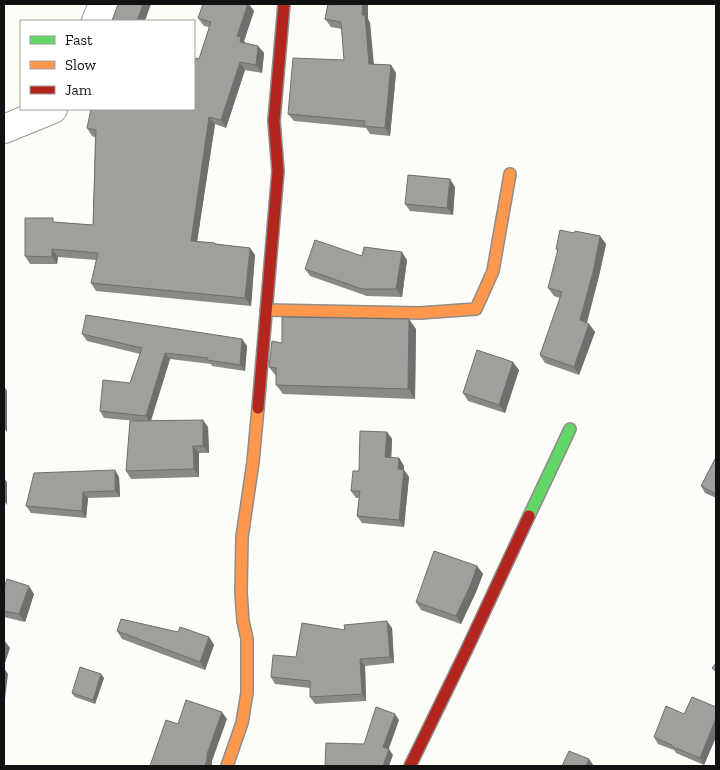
<svg xmlns="http://www.w3.org/2000/svg" width="720" height="770" viewBox="0 0 720 770" font-family="'Zilla Slab',serif">
  <style>
    .lines { fill: none; stroke-linecap: round; stroke-linejoin: round }
    .street-casing { stroke: #979795; stroke-width: 30 }
    .fast-casing { stroke: #8e8d8b; stroke-width: 14 }
    .slow-casing { stroke: #8e8d8b; stroke-width: 14 }
    .jam-casing { stroke: #8e8d8b; stroke-width: 14 }
    .street { stroke: #fffffe; stroke-width: 28 }
    .fast { stroke: #63d668; stroke-width: 11 }
    .slow { stroke: #ff974d; stroke-width: 11 }
    .jam { stroke: #b3261e; stroke-width: 11 }
    .wall { fill: #8a8986 }
    .shaded-wall { fill: #716f6d }
    .building { fill: #a19f9c; stroke: #716f6d }
  </style>
  <rect width="100%" height="100%" fill="#fdfcf7"/>
  <g class="lines">
    <defs>
      <path id="street" d="M96 21 101 9 105 4
        M4 129 53 109"/>
      <path id="fast" d="M529 516 570 429"/>
      <path id="slow" d="M266 310 420 313 476 309 493 271 510 174
        M227 766 242 723 247 693V639L243 621 241 592 242 537 253 462 258 408"/>
      <path id="jam" d="M258 408 278 171 274 121 284 4
        M410 766 467 649 529 516"/>
    </defs>
    <!-- street casing -->
    <use href="#street" class="street-casing"/>
    <!-- fast casing -->
    <use href="#fast" class="fast-casing"/>
    <!-- slow casing -->
    <use href="#slow" class="slow-casing"/>
    <!-- jam casing -->
    <use href="#jam" class="jam-casing"/>
    <!-- street -->
    <use href="#street" class="street"/>
    <!-- fast -->
    <use href="#fast" class="fast"/>
    <!-- slow -->
    <use href="#slow" class="slow"/>
    <!-- jam -->
    <use href="#jam" class="jam"/>
  </g>
  <!-- wall -->
  <path class="wall" d="M249 4 254 11 244 41 245 43 258 46 264 53 262 73 245 70 226 128 215 124 197 241 215 243 216 244 250 248 255 255 251 306 96 291 91 283 96 260 58 257 57 264H30L25 256 56 222 93 225 95 137 92 136 87 128 199 59 209 27 204 26 198 18Z
    M328 4H368V19L370 23 374 64 391 65 396 73 390 136 370 134 366 128 294 121 288 114 344 60 342 29 331 27 325 19Z
    M455 187 453 215 410 211 405 204Z
    M574 233 600 236 606 244 599 276 587 323 589 324 595 332 579 375 545 363 540 355 560 298 554 296 548 288 558 252 556 249Z
    M362 256 407 260 402 297 367 296 310 276 305 269Z
    M416 329 415 399 283 394 276 385V376L269 367 282 343Z
    M82 334 242 339 247 346 245 371 212 366 211 364 170 359 151 421 208 427 209 453H199V477L131 479 126 471 136 421 104 418 100 411 130 383 140 354 87 341Z
    M519 370 505 413 468 401 463 393Z
    M387 432 392 439 391 458H399L404 466V470L409 477 404 527 362 523 357 516 359 498H356L351 491 359 471Z
    M716 457V498L705 493 701 486Z
    M119 477 120 497 88 498 86 518 31 513 26 506Z
    M477 566 483 574 476 592 461 624 421 610 416 602Z
    M4 588 34 594 25 622 4 617Z
    M392 628 394 663 365 666 366 701 315 704 310 697V688L275 684 271 677 296 657 345 630Z
    M117 631 178 632 209 637 214 645 205 670 122 639Z
    M104 678 95 704 75 697 72 693Z
    M716 707V737L704 765 676 753 674 750 658 744 654 737 684 714Z"/>
  <!-- shaded-wall -->
  <path class="shaded-wall" d="M143 4H151L145 21H137Z
    M248 4 254 11 244 41 247 45 240 42 237 36Z
    M363 4H368V19L370 23 374 71 369 64 362 15Z
    M258 46 264 53 262 73 256 65Z
    M240 62 245 70 226 128 221 120Z
    M391 65 396 73 390 136 385 128Z
    M209 117 215 124 196 249 191 241Z
    M450 179 455 187 453 215 447 208Z
    M600 236 606 244 599 276 585 328 580 320Z
    M250 248 255 255 251 306 245 298Z
    M52 249 58 257 57 264 52 257Z
    M402 252 407 260 402 297 396 289Z
    M409 319 416 329 415 399 408 389Z
    M589 324 595 332 579 375 574 367Z
    M242 339 247 346 245 371 240 365Z
    M165 353 170 359 150 423 146 416Z
    M513 362 519 370 505 413 499 405Z
    M4 386 7 391V432L4 428Z
    M203 420 208 427 209 453 203 446Z
    M387 432 392 439 391 464 385 457Z
    M193 446 199 453V477L194 469Z
    M399 458 404 466 403 476 398 469Z
    M115 470 119 477 120 497 115 491Z
    M404 470 409 477 404 527 399 520Z
    M4 478 7 482V505L4 501Z
    M83 492 88 498 86 518 82 511Z
    M477 566 483 574 476 592 461 624 456 616Z
    M29 586 34 594 25 622 19 614Z
    M387 621 392 628 394 663 390 657Z
    M209 637 214 645 205 670 200 662Z
    M5 641 10 648 4 666V645Z
    M360 659 365 666 366 701 362 694Z
    M4 668 8 674 5 699 4 697Z
    M101 674 104 678 95 704 93 700Z
    M222 712 227 719 212 761V766H205L207 754Z
    M395 714 399 720 387 754 383 747Z
    M716 718V737L704 765 700 758Z
    M389 749 393 755 389 766H383Z
    M589 759 594 766H586Z"/>
  <!-- building -->
  <path class="building" d="M118 4H143L137 21H112Z
    M203 4H248L237 36 241 37 240 42 258 46 256 65 240 62 221 120 209 117 191 241 215 243V244L250 248 245 298 91 283 98 253 52 249V257L25 256V218H53V222L93 225 96 130 87 128 91 109H194V61H195L196 58 199 59 211 22 198 18Z
    M328 4H363L362 15H365L369 64 391 65 385 128 364 126 365 121 288 114 293 58 344 60 341 22 325 19Z
    M408 175 450 179 447 208 405 204Z
    M560 230 574 233 575 231 600 236 594 268 580 320 589 324 574 367 540 355 562 292 548 288 558 249H556Z
    M315 240 362 256 364 247 402 252 396 289H362L305 269Z
    M86 315 242 339 240 365 207 360 208 358 165 353 146 416 100 411 103 380 130 383 142 348 82 334Z
    M282 317 409 319 408 389 276 385V368L269 367 272 341 282 343Z
    M477 350 513 362 499 405 463 393Z
    M203 420V446H193L194 469 126 471 130 421Z
    M360 431 387 432 385 457 399 458 398 469 404 470 399 520 357 516 360 491H351L353 471H359Z
    M716 457V494L701 486Z
    M115 470V491L83 492 82 511 26 506 34 473Z
    M434 551 477 566 471 584 456 616 416 602Z
    M7 579 29 586 19 614 4 611V588Z
    M121 619 178 632 180 627 209 637 200 662 117 631Z
    M387 621 390 657 360 659 362 694 310 697V681L271 677 273 655 296 657 302 623 345 630 344 625Z
    M716 663V672L712 668Z
    M80 667 101 674 93 700 72 693Z
    M692 697 716 707V718L700 758 671 746 672 745 654 737 666 706 684 714Z
    M186 700 222 712 207 754V759L205 766H150L166 720 178 724Z
    M376 707 395 714 383 747 389 749 383 766H325L326 743 364 744Z
    M569 751 589 759 586 766H562Z"/>
  <!-- border -->
  <rect width="720" height="770" fill="none" stroke="#111111" stroke-width="10"/>
  <!-- legend -->
  <rect x="20" y="20" width="175" height="90" fill="#ffffff" stroke="#a0a0a0"/>
  <rect x="30" y="36" width="25" height="8" fill="#63d668" stroke="#a0a0a0"/>
  <text x="65" y="45" font-size="15" fill="#111111">Fast</text>
  <rect x="30" y="61" width="25" height="8" fill="#ff974d" stroke="#a0a0a0"/>
  <text x="65" y="70" font-size="15" fill="#111111">Slow</text>
  <rect x="30" y="86" width="25" height="8" fill="#b3261e" stroke="#a0a0a0"/>
  <text x="65" y="95" font-size="15" fill="#111111">Jam</text>
</svg>
